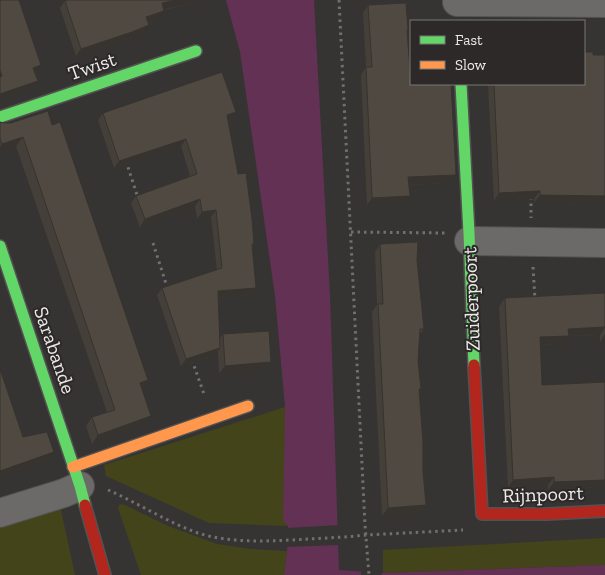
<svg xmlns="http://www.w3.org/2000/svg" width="605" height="575" viewBox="0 0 605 575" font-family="'Zilla Slab',serif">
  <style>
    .green { fill: #44441b }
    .water { fill: #623153 }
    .pier { fill: #353433 }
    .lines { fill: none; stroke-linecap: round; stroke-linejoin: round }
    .street-casing { stroke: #535151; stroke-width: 30 }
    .fast-casing { stroke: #535151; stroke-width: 14 }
    .slow-casing { stroke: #535151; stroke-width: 14 }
    .jam-casing { stroke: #535151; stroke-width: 14 }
    .path { stroke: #70706f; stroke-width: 3; stroke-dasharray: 2.5 4; stroke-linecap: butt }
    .street { stroke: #6b6a69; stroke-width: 28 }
    .fast { stroke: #63d668; stroke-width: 11 }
    .slow { stroke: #ff974d; stroke-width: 11 }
    .jam { stroke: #b3261e; stroke-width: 11 }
    .wall { fill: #443f38 }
    .shaded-wall { fill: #37332e }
    .building { fill: #4f4941; stroke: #37332e }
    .labels { text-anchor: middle; stroke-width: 4; stroke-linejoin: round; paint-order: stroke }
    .street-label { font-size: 20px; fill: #edebea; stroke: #2c2928 }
  </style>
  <rect width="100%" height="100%" fill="#353433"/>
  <!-- green -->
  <path class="green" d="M285 407 288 526 209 523 106 476 104 465Z
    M59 501 75 575H0V521Z
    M120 504 125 505 168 526 217 544 250 549 287 551 284 575H141L118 508Z
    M605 538V565L383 573V550Z"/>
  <!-- water -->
  <path class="water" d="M226 0H314L330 295 339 570 383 573 605 565V575H284L287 551 288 526 283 520 285 407 275 296 240 52Z"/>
  <!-- pier -->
  <path class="pier" d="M340 525V545L285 547 286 528Z
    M361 569 381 571 382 575H361Z"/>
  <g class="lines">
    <defs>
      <path id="street" d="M457 2 605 3
        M469 241 605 243
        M0 513 64 493 80 486"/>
      <path id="fast" d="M461 84 469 233 474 365
        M0 117 196 51
        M0 246 80 486 85 505"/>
      <path id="slow" d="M73 467 248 406"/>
      <path id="jam" d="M474 365 482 514H547L605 511
        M85 505 105 575"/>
    </defs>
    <!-- street casing -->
    <use href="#street" class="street-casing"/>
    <!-- fast casing -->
    <use href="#fast" class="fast-casing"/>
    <!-- slow casing -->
    <use href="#slow" class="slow-casing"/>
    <!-- jam casing -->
    <use href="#jam" class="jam-casing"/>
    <!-- path -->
    <path class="path" d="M339 0 365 525 369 575
      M126 161 138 198
      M531 197V218
      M351 232 445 233
      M153 243 168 290
      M533 267 535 300
      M192 360 204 394
      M108 490C138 503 167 522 198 533 232 544 273 541 309 539 328 538 347 537 366 535L463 530"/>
    <!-- street -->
    <use href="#street" class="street"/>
    <!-- fast -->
    <use href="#fast" class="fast"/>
    <!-- slow -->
    <use href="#slow" class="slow"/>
    <!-- jam -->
    <use href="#jam" class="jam"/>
  </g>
  <!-- wall -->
  <path class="wall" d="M67 0H207L164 10 159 19 148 23 144 33 126 40 76 56 60 8 65 1Z
    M368 5 408 30 407 32 411 84 456 175 450 183 409 185 405 203 367 205 361 75 366 67 363 13Z
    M488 84H584L605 204 534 203V199L494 201Z
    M236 112 231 119 228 120 238 174 254 244 252 247 256 288 251 295 218 298 219 339 223 334 271 362 265 370 219 374 218 351 215 356 181 366 157 295 162 288 217 270 211 217 197 219 195 206 140 227 131 203 136 196 190 176 181 146 114 168 98 120 103 113Z
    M0 122 4 123 52 125 148 380 142 389 145 425 92 444 86 426 92 417 107 412 16 146 0 152Z
    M380 244 417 260 424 329 420 334 418 361 423 472 426 505 420 513 382 516 372 312 377 305 375 252Z
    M605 293V342H600V335L581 336H568L563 344 540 345 542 385 605 382V487L548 490V485L508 487 499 306 505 298Z"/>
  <!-- shaded-wall -->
  <path class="shaded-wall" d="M177 0H207L156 11 162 3Z
    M164 11 159 19 141 25 146 17Z
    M149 25 144 33 126 40 76 56 81 49Z
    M41 65 35 74 33 68Z
    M38 81 31 90 0 101V94Z
    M236 112 231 119 222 122 227 115Z
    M23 137 16 146 0 152V147L2 144Z
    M186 139 181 146 114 168 119 161Z
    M456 175 450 183 403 185 408 177Z
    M540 191 534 199 494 201 499 193Z
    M540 195 605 196V204L534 203Z
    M410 196 405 203 367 205 372 198Z
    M200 199 195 206 140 227 145 219Z
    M216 210 211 217 197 219 202 212Z
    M256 288 251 295 213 298 218 291Z
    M605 327 600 335 568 336 563 344 534 345 540 337 568 329Z
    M605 334V342H600Z
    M220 348 215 356 181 366 186 359Z
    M271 362 265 370 219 374 225 366Z
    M148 380 142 389 140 383Z
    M151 416 145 425 92 444 98 435Z
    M54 452 47 462 0 478V471Z
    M554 477 548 485 508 487 513 480Z
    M605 480V487L548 490 554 482Z
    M426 505 420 513 382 516 388 508Z"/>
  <!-- building -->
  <path class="building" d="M0 0H19L41 65 33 68 38 81 0 94V77L2 76 0 70Z
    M67 0H177L162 3 164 11 146 17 149 25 132 32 81 49 65 1Z
    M406 3 408 30H407L411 84H451L456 175 408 177 410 196 372 198 366 67H372L368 5Z
    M584 52H593V55H605V196L540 195V191L499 193 494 84H584Z
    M222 72 236 112 227 115 238 174 246 173 252 219 254 244H252L256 288 218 291 220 348 186 359 162 288 222 268 216 210 202 212 200 199 145 219 136 196 197 174 186 139 119 161 103 113Z
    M48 111 52 125 60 122 148 380 140 383 151 416 98 435 92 417 115 410 23 137 2 144 0 139V122L4 123H11Z
    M418 242 417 260 424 329H420L418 361 421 389H419L423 442V472L426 505 388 508 378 304H383L380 244Z
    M605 293V327L568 329 569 336 540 337 542 385 605 382V480L554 482V477L513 480 505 298Z
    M269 331 271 362 225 366 223 334Z
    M0 369 23 437 47 432 54 452 0 471Z"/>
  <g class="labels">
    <!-- street labels -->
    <g class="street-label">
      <text transform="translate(92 66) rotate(-19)" y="7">Twist</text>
      <text transform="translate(471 299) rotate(-92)" y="7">Zuiderpoort</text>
      <text transform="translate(55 350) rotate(71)" y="7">Sarabande</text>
      <text transform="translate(543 494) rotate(-2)" y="7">Rijnpoort</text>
    </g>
  </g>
  <!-- legend -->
  <rect x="410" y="20" width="175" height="65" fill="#2c2928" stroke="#797776"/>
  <rect x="420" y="36" width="25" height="8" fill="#63d668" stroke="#797776"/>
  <text x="455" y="45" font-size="15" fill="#edebea">Fast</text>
  <rect x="420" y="61" width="25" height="8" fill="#ff974d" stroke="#797776"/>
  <text x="455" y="70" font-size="15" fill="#edebea">Slow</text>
</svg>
